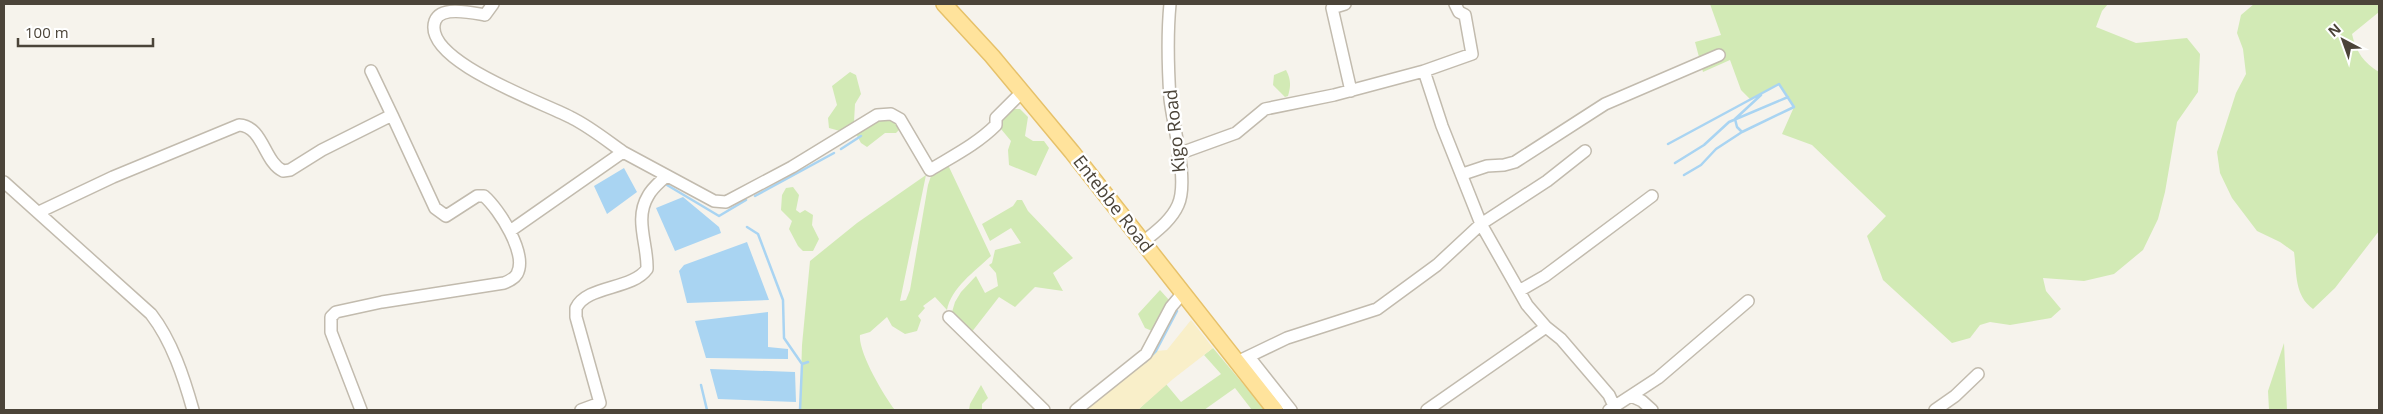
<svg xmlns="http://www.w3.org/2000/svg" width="2383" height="414" viewBox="0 0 2383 414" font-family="'Open Sans',sans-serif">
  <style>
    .green { fill: #d2eab5 }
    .sand { fill: #f9efc9 }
    .water { fill: #a9d4f2 }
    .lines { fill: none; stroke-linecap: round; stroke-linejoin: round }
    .stream { stroke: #a9d4f2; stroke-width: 2.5 }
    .minor-casing { stroke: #c2bbae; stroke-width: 14 }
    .major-casing { stroke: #e6c16a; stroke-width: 18 }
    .minor { stroke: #fff; stroke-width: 11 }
    .major { stroke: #ffe39c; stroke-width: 15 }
    .labels { text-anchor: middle; stroke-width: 5; stroke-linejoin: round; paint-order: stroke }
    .street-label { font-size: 18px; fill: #4b4439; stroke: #fff }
  </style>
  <rect width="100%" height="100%" fill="#f6f3ec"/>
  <!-- green -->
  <path class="green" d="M1710 4H2108L2102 11 2096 27 2136 43 2187 38 2200 54 2198 92 2177 122 2165 192 2158 219 2143 250 2114 274 2084 281 2043 278 2046 291 2061 309 2051 318 2010 325 1990 322 1980 325 1970 338 1952 343 1883 280 1867 236 1886 216 1812 145 1782 134 1794 107 1779 84 1751 100 1741 90 1730 60 1703 72 1695 42 1721 35Z
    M2254 4H2379V12L2352 34C2356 52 2364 63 2379 72V231L2335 288 2313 309C2294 295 2297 273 2294 252L2280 242 2257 231 2232 198 2220 173 2217 152 2236 93 2246 74 2243 49 2237 33 2241 15Z
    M1286 70C1291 79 1291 86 1288 96L1285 97 1273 85 1274 75Z
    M850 72 856 75 861 94 855 104 854 122 840 131 829 128 828 118 837 105 832 86Z
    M1013 109H1020L1028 117 1025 136 1033 141H1044L1049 148 1036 176 1009 165 1008 150 1011 141 1001 129 999 122Z
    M887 118 895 121 900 129 896 133H885L867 147 861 143 856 134 875 122Z
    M946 165 949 167 991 256C975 271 951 288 947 310L935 297 923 306 925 308 918 316 921 320 917 331 905 334 892 326 887 317 870 332 860 335C858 352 884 396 895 410H800L802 345 810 261 857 223 926 175 900 301 906 300 910 290 928 185 931 176Z
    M793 187 799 195 796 210 800 213 805 210 813 215 812 225 819 239 813 251H803L798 246 789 229 792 221 781 210 782 195 786 188Z
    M1017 200H1022L1028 211 1073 258 1053 273 1063 291 1035 287 1015 307 999 297 971 333 952 312 955 302 961 292 976 276 985 293 998 286 996 273 989 265 992 263 995 250 1021 243 1011 228 990 241 982 224 1013 206Z
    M1160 290 1169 300 1173 308 1157 333 1145 328 1138 314Z
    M2284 343 2287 410H2269L2268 391Z
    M1213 348 1265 410H1252L1235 388 1204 410H1140L1139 409 1166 384 1181 402 1221 374 1204 355Z
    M981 385 988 398 982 404V410H969L970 404Z"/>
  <!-- sand -->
  <path class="sand" d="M1191 320 1213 348 1173 379 1139 409 1080 410 1148 360 1156 351 1167 350Z"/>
  <!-- water -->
  <path class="water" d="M624 168 637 192 607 214 594 186Z
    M683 197 719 227 721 233 675 251 656 208Z
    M747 242 769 300 687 303 679 271 684 265Z
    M768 312V347L788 349V359L706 358 695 321Z
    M710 369 795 372 796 402 718 399Z"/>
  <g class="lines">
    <!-- stream -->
    <path class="stream" d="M1742 132 1737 127 1735 119 1761 95
      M1668 144 1779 84 1794 107 1742 132 1716 149 1701 165 1684 175
      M841 149 861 136
      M1675 163 1704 145 1729 122 1788 97
      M667 185 719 216 746 200
      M755 196 834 153
      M747 227 758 234 783 300 784 338 802 364
      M1145 362 1156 351 1177 311
      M701 385 707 410
      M800 410 802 364 808 362"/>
    <defs>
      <path id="minor" d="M493 4 485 15C473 13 441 5 435 21 421 61 545 103 572 118 590 127 606 140 623 152
        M1345 4 1332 8 1351 91
        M371 71 392 115
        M1424 71 1472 54 1465 15 1459 12 1455 4
        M1178 154 1236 133 1265 109 1334 95 1424 71 1442 126 1481 224 1527 305 1546 327
        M1463 174 1487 166 1504 165 1515 162 1605 104 1719 55
        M4 182 151 314C172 341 184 378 193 410
        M39 212 113 177 239 125C263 126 264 162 283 171L290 170 322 150 392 115 435 208 446 216 477 196H484C499 209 528 254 517 274 514 279 509 281 504 283L382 302 336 312 331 317V332L361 410
        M510 231 623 152 714 201 726 202 792 167 877 115 891 114 900 119 930 170C953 156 977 144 996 125V118L1022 92
        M1142 243C1155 232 1171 221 1178 205 1189 181 1173 126 1170 99 1168 68 1167 35 1170 4
        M1519 291 1545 276 1652 196
        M949 317 1044 410
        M1249 357 1291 410
        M1237 362 1287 338 1377 309 1437 265 1481 224 1547 181 1585 151
        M1631 396 1642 401 1652 410
        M581 410 600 403 576 317V308C587 285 632 290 647 269 648 245 634 219 648 196 652 188 660 182 666 176
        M1076 410 1146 354 1171 307 1182 294
        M1427 410 1546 327 1561 339 1609 395 1614 406
        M1609 410 1658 378 1748 301
        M1935 410 1955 396 1978 374"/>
      <path id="major" d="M944 4 992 56 1072 152 1275 410"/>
    </defs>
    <!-- minor casing -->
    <use href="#minor" class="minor-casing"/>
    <!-- major casing -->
    <use href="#major" class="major-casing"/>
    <!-- minor -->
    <use href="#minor" class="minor"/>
    <!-- major -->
    <use href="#major" class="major"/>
  </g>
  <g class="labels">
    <!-- street labels -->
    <g class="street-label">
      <text transform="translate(1175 131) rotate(-96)" y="6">Kigo Road</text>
      <text transform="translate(1113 204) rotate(52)" y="6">Entebbe Road</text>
    </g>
  </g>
  <!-- border -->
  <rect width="2383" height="414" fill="none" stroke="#4b4439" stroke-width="10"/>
  <!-- north arrow -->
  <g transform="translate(2343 40) rotate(319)" stroke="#ffffff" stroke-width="4" paint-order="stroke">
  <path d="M0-4L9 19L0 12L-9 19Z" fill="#4b4439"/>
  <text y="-8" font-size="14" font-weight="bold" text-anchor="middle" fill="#4b4439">N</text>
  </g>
  <!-- scale -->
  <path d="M18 38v8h135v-8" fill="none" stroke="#4b4439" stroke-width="2.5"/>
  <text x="25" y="38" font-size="15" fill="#4b4439" stroke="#ffffff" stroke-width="4" paint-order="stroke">100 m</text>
</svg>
